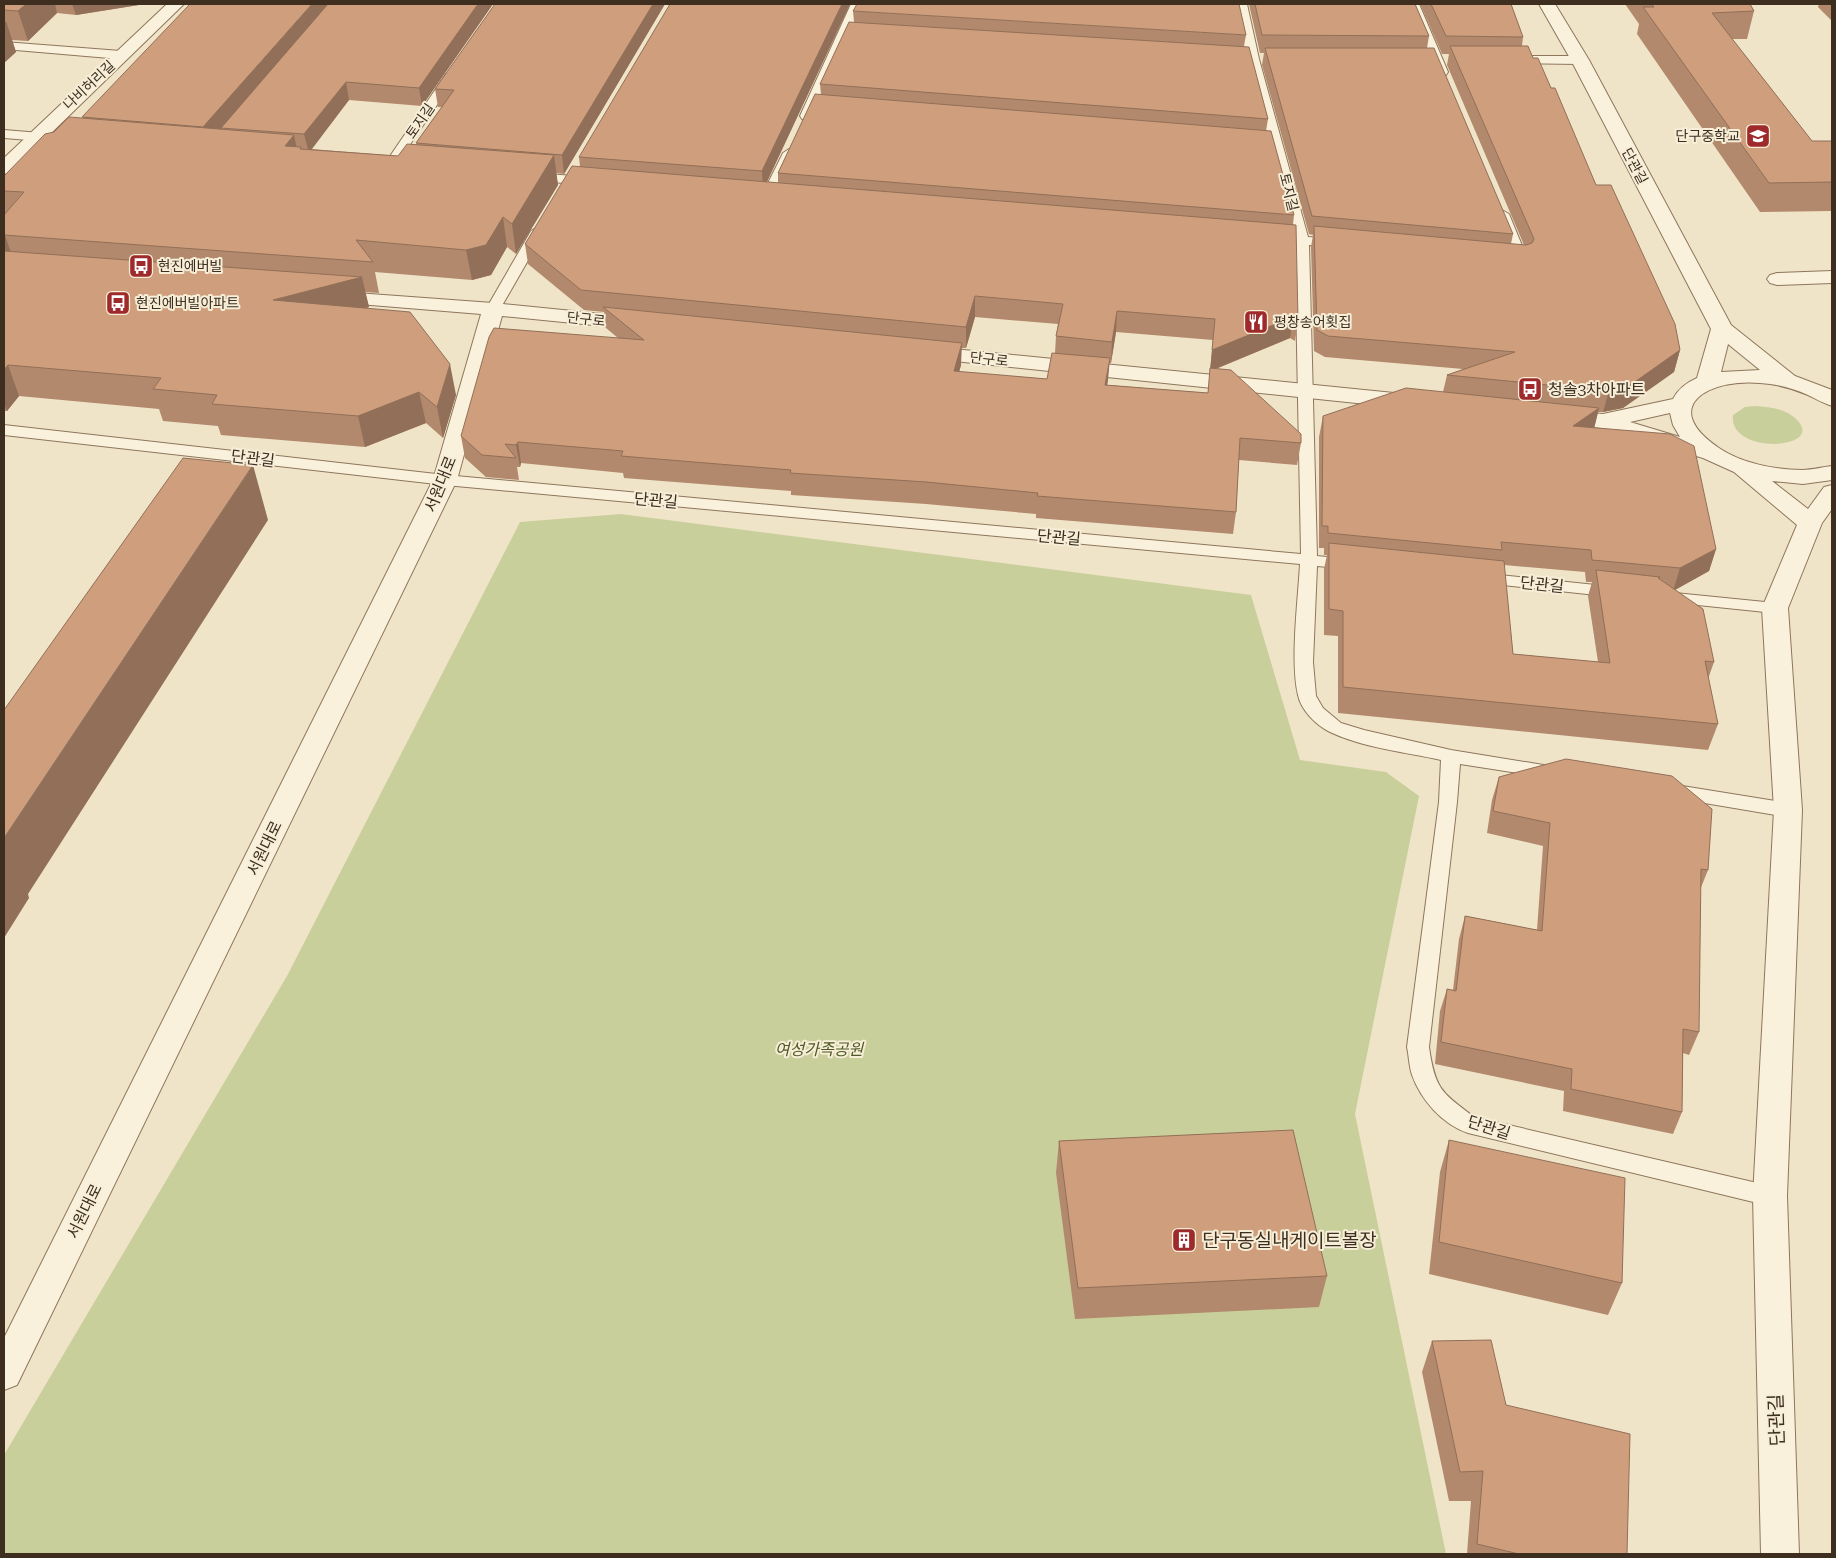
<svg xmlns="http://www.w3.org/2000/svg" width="1836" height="1558" viewBox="0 0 1836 1558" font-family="'Roboto Serif','Noto Sans KR',serif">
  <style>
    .green { fill: #c9cf9b }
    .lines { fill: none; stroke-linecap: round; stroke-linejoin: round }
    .service-casing { stroke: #8d765c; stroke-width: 2 }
    .pedestrian-casing { stroke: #8d765c; stroke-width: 2 }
    .tertiary-casing { stroke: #8d765c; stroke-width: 2 }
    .service { fill: #faf1dc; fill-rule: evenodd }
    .pedestrian { fill: #faf1dc; fill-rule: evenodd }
    .tertiary { fill: #faf1dc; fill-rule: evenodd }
    .wall { fill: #b2896c; fill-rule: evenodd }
    .shaded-wall { fill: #916f58 }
    .building { fill: #cf9f7d; stroke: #916f58 }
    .labels { text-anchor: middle; stroke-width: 4; stroke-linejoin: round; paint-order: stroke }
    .far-street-label { font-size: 14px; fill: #3d2e20; stroke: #f7eed8 }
    .far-poi-label { font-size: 14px; fill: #3d2e20; stroke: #f7eed8; text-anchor: start }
    .poi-label { font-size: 16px; fill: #3d2e20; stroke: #f7eed8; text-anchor: start }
    .street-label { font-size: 16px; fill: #3d2e20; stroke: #f7eed8 }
    .park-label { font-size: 16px; font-style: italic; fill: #4d5a26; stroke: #f7eed8 }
    .near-poi-label { font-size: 19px; fill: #3d2e20; stroke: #f7eed8; text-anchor: start }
    .near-street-label { font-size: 19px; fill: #3d2e20; stroke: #f7eed8 }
  </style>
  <rect width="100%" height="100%" fill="#f0e4c8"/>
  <!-- green -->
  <path class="green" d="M1755 406C1771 407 1787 409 1798 421 1824 450 1728 455 1733 415L1745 407Z
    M621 514 1251 595 1300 760 1386 772 1419 796 1355 1114 1446 1554H4V1455L287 976 520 522Z"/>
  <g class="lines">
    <defs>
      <path id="service" d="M851 4H863L812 116 806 120 802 119 800 116Z
        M1235 4H1247L1259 59 1308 237 1336 239 1343 243 1336 247 1309 245 1317 556 1357 560 1359 564 1357 568 1351 569 1317 566 1313 662 1316 696 1323 708 1341 723 1364 730 1451 750 1556 767 1563 768 1565 773 1563 778 1556 779 1460 764 1457 802 1429 1047C1435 1089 1441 1092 1474 1117L1770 1186 1778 1189 1781 1196 1778 1203 1770 1206 1468 1133C1442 1124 1421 1100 1412 1075 1409 1066 1409 1056 1407 1047L1439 802 1441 760C1405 752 1364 748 1330 732 1316 725 1301 710 1298 695 1290 661 1298 601 1300 564L445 485 4 435V425L445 475 1301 554 1295 244 1272 242 1265 238 1272 234 1294 236 1247 59Z
        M1407 4H1419L1448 72 1446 75 1442 76 1436 72Z
        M4 42 121 51 127 55 121 59 4 49Z
        M1513 56H1580L1586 60 1580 64 1509 63 1507 60 1509 57Z
        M450 73 456 77 396 165 390 169 385 168 384 165 446 74Z
        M4 130 53 134 59 138 53 142 4 138Z
        M789 149 795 153 775 197 773 200H763L761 197 783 153Z
        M532 173 589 177 596 181 589 185 527 180 525 177Z
        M1502 210 1509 214 1528 260 1526 263H1513L1506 259 1512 255 1495 214Z
        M538 227 545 231 500 309 498 312H488L486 309 531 231Z
        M1480 573 1615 587 1621 588 1623 592 1621 596 1615 597 1474 582 1472 578 1474 574Z
        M1665 592 1775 603 1781 604 1784 608 1781 612 1775 613 1659 601 1656 597 1659 593Z
        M1670 784 1788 803 1795 805 1798 810 1795 815 1788 817 1663 796 1661 791 1663 786Z"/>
      <path id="pedestrian" d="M1832 271V283L1777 285 1770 283 1767 279 1770 275 1777 273Z"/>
      <path id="tertiary" d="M167 4H184L11 172 4 174V158Z
        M1539 4H1555L1589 60 1731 325 1795 376 1832 390V406C1823 403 1816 399 1808 395 1792 388 1777 384 1760 383 1711 378 1657 406 1719 448 1741 463 1775 470 1802 470 1812 470 1822 467 1832 466V480L1803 484 1772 481 1808 509 1824 487 1832 485V509L1822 523 1788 608 1802 810 1787 1196 1799 1554H1761L1753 1196 1774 810 1762 608 1797 525 1734 472 1703 458 1601 428 1550 422 1547 417 1550 412 1558 410 1603 414 1673 399C1678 389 1686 383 1697 378L1711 329 1571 60ZM1728 344 1760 370 1721 372ZM1670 413 1673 425 1680 437 1630 422Z
        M329 291 493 303 643 318 651 319 654 324 651 329 643 330 502 316 457 480 17 1385 4 1390V1338L433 480 481 314 322 301 319 297 322 293Z
        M924 346 1414 395 1422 397 1425 402 1422 407 1414 409 916 357 913 352 916 347Z"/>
    </defs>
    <!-- service casing -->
    <use href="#service" class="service-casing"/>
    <!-- pedestrian casing -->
    <use href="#pedestrian" class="pedestrian-casing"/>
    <!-- tertiary casing -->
    <use href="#tertiary" class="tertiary-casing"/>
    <!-- service -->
    <use href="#service" class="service"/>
    <!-- pedestrian -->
    <use href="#pedestrian" class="pedestrian"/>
    <!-- tertiary -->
    <use href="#tertiary" class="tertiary"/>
  </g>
  <!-- wall -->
  <path class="wall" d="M4 4H145L76 15 57 13 28 41 12 40 16 52 4 63Z
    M493 4 422 106 349 100 311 149 398 156 417 144 416 143 442 107H438L435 89 665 4 564 174 556 173 558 185 516 254 507 247 491 275 472 280 375 272 379 293 365 292 369 307 367 308 456 395 443 438 426 423 365 447 221 435 218 426 163 421 159 409 19 396 7 411H4V176L54 132 83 118 82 117Z
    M850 4 767 182 778 183V173L821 95 820 84 854 22 853 11 1246 35 1244 46 1268 119 1266 131 1294 215 1293 225 1298 320 1295 341 1290 338 1216 369 1301 443 1297 465 1239 460 1236 512 1233 534 1036 518V514L926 504 791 495V491L624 478 623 473 521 463 520 467H517L519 480 486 477 465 458 461 436 618 338 606 328 604 312 584 310 528 264 525 244 580 167 579 157ZM975 317 1058 324 1056 336 1055 353 1047 379 959 372 961 365V348H966ZM1116 332 1213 340 1208 393 1107 385 1109 363H1111Z
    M1249 4H1415L1429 36 1427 48 1513 234 1511 244 1524 245 1447 65 1449 54H1442L1420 4H1511L1523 37 1522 46 1533 58 1551 88 1596 185 1680 350 1674 372 1623 408 1603 412H1598L1594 428 1716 549 1709 571 1675 590 1714 662 1708 679 1718 724 1708 750 1338 713V636L1324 635V569L1327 555H1324V548H1319V437L1323 416 1443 392 1447 375 1463 369 1325 357 1314 351 1311 247 1313 235 1309 234 1262 65 1264 53H1260ZM1504 565 1585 572 1586 582H1592L1588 596 1598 662 1513 654Z
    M1625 4H1750L1754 11 1747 39H1732L1812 141H1832V211L1760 212 1637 34 1639 24Z
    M1819 4H1832V21L1818 7Z
    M1499 777 1708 870 1700 890 1699 1032 1689 1055 1683 1053 1682 1112 1673 1134 1563 1111 1564 1091 1435 1064 1440 1011 1447 989 1453 990 1459 939 1465 916 1537 930 1543 846 1487 833 1492 800Z
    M1449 1140 1622 1283 1608 1315 1429 1274 1440 1172Z
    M1059 1141 1327 1276 1319 1307 1075 1319 1056 1173Z
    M1432 1341 1506 1405 1627 1554H1467L1471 1501H1449L1422 1372Z"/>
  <!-- shaded-wall -->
  <path class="shaded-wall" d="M26 4H55L57 13 28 41 18 11Z
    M72 4H145L76 15Z
    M312 4H331L221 128 222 130 208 145 203 127Z
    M478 4H493L422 106 419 88Z
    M653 4H665L564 174 562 155Z
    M842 4H850L763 190 762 171Z
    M6 21 16 52 4 63V24Z
    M346 82 349 100 309 153 304 134Z
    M294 135 300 164 285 146Z
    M554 155 558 185 516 254 512 224Z
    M503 217 507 247 491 275 472 280 466 250Z
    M4 235H5L15 265 4 267Z
    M362 277 369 307 281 331 273 300Z
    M975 296V317L966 348V327Z
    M1117 311 1116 332 1111 363 1112 342Z
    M1293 317 1290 338 1210 371 1212 350Z
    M962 343 961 365 953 393 954 371Z
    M1680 350 1674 372 1623 408 1603 412 1609 391Z
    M1110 358 1108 380 1104 406 1105 385Z
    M450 364 456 395 443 438 437 407Z
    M8 365 19 396 7 411 4 403V370Z
    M419 392 426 423 365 447 358 416Z
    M1599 408 1594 429 1573 426Z
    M518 442 521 463 520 467 516 445Z
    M253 465 268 520 28 894 29 898 4 938V838Z
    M1716 549 1709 571 1673 591 1680 568Z"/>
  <!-- building -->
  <path class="building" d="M4 4H26L18 11 4 10Z
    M190 4H312L203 127 82 117Z
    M328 4H478L419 88 346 82 304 134 221 128Z
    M495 4H653L562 155 416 143 454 90 435 89Z
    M670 4H842L762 171 579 157Z
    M857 4H1239L1246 35 853 11Z
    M1255 4H1415L1429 36 1262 35Z
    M1431 4H1511L1523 37 1446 36Z
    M1651 4H1750L1754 11 1712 13 1812 141H1832V182L1769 183 1643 7H1654Z
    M849 22 1249 47 1268 119 820 84Z
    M1450 46H1528L1533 58H1538L1551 88H1555L1596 185H1611L1675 324 1680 350 1629 386 1609 391 1447 375 1515 352 1328 336 1317 330 1314 226 1526 245 1532 243 1534 239Z
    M1265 48H1434L1513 234 1312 216Z
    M815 94 1271 131 1294 215 778 173Z
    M69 117 294 135 285 146 301 147 300 149 398 156 407 144 554 155 512 224 503 217 486 245 466 250 356 240 373 262 4 235V215L24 192 4 191V176L45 134 54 132Z
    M572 166 1296 225 1298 320 1293 317 1212 350 1215 319 1117 311 1112 342 1056 336 1063 304 975 296 966 327 581 290 525 244Z
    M4 251 362 277 273 300 410 312 450 364 437 407 419 392 358 416 212 404 217 395 153 389 161 378 8 365 4 370Z
    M603 307 962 343 954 371 1047 379 1052 353 1110 358 1105 385 1208 393 1210 368 1231 370 1301 434V443L1240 438 1236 512 1037 496 1038 493 926 482 790 473 791 470 621 456 623 451 518 442 516 445 505 444 516 458 482 455 461 436 489 337 494 328 644 340Z
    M1406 388 1599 408 1573 426 1670 434 1694 446 1716 549 1680 568 1592 560 1591 550 1501 542 1502 550 1328 533V526H1322L1323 416Z
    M183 458 253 465 4 838V710Z
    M1329 543 1504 561 1513 654 1610 663 1596 570 1660 577 1658 578 1703 609 1714 662 1705 661 1718 724 1343 687V611L1329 609Z
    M1566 759 1672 776 1712 809 1708 870 1701 869 1699 1032 1683 1029 1682 1112 1571 1089 1572 1069 1441 1042 1447 989 1456 991 1465 916 1542 931 1550 823 1493 811 1499 777Z
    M1293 1130 1327 1276 1078 1288 1059 1141Z
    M1449 1140 1625 1178 1622 1283 1439 1242Z
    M1491 1340 1506 1405 1630 1434 1627 1554H1519L1477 1544 1483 1471 1460 1472 1432 1341Z"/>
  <!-- icons -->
  <defs>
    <symbol id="school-square" viewBox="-11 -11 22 22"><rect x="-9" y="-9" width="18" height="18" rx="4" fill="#9e2a2b" stroke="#f7eed8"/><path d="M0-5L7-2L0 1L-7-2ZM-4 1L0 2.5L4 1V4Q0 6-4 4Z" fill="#fff"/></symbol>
    <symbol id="bus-square" viewBox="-11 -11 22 22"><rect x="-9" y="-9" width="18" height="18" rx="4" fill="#9e2a2b" stroke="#f7eed8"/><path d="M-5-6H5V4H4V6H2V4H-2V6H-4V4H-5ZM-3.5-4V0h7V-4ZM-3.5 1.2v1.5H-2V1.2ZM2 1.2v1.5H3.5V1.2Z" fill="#fff"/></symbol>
    <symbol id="restaurant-square" viewBox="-11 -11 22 22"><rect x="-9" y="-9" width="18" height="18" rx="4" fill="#9e2a2b" stroke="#f7eed8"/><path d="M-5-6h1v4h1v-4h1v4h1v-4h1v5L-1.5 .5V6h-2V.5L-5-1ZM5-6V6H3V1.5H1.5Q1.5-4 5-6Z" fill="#fff"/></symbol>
    <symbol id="building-square" viewBox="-11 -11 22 22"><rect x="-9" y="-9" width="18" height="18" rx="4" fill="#9e2a2b" stroke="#f7eed8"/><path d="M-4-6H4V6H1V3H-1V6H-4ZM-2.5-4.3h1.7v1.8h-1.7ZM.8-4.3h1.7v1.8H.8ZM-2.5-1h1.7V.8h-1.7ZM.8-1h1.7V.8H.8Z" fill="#fff"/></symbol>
  </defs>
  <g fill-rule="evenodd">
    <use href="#school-square" x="1744" y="122" width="28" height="28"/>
    <use href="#bus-square" x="127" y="252" width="28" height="28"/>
    <use href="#bus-square" x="104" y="289" width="28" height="28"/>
    <use href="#restaurant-square" x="1242" y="308" width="28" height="28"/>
    <use href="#bus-square" x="1516" y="375" width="28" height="28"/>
    <use href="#building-square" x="1170" y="1226" width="28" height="28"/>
  </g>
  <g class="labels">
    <!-- far-street labels -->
    <g class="far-street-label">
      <text transform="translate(89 85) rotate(-43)" y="5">나비허리길</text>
      <text transform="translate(420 121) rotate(-55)" y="5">토지길</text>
      <text transform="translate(1635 166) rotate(62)" y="5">단관길</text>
      <text transform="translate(1289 192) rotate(76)" y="5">토지길</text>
      <text transform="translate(586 319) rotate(6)" y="5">단구로</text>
      <text transform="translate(989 359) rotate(6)" y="5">단구로</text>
    </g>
    <!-- far-poi labels -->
    <g class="far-poi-label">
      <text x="1740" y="141" text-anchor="end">단구중학교</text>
      <text x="158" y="271">현진에버빌</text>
      <text x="136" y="308">현진에버빌아파트</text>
      <text x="1274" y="327">평창송어횟집</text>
    </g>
    <!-- poi labels -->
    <g class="poi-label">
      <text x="1548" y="395">청솔3차아파트</text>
    </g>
    <!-- street labels -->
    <g class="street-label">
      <text transform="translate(253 458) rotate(7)" y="6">단관길</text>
      <text transform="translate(440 484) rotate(-68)" y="6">서원대로</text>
      <text transform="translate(656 500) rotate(5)" y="6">단관길</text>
      <text transform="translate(1059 537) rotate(5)" y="6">단관길</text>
      <text transform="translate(1542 584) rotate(6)" y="6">단관길</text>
      <text transform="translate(264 848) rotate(-64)" y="6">서원대로</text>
      <text transform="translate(1489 1127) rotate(18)" y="6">단관길</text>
      <text transform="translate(84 1211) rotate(-64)" y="6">서원대로</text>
    </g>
    <!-- park labels -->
    <g class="park-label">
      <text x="819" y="1055">여성가족공원</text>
    </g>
    <!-- near-poi labels -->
    <g class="near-poi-label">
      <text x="1202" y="1247">단구동실내게이트볼장</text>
    </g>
    <!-- near-street labels -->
    <g class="near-street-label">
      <text transform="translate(1776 1420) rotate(-92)" y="7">단관길</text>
    </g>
  </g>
  <!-- border -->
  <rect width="1836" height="1558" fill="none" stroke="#3d2e20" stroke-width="10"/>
</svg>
